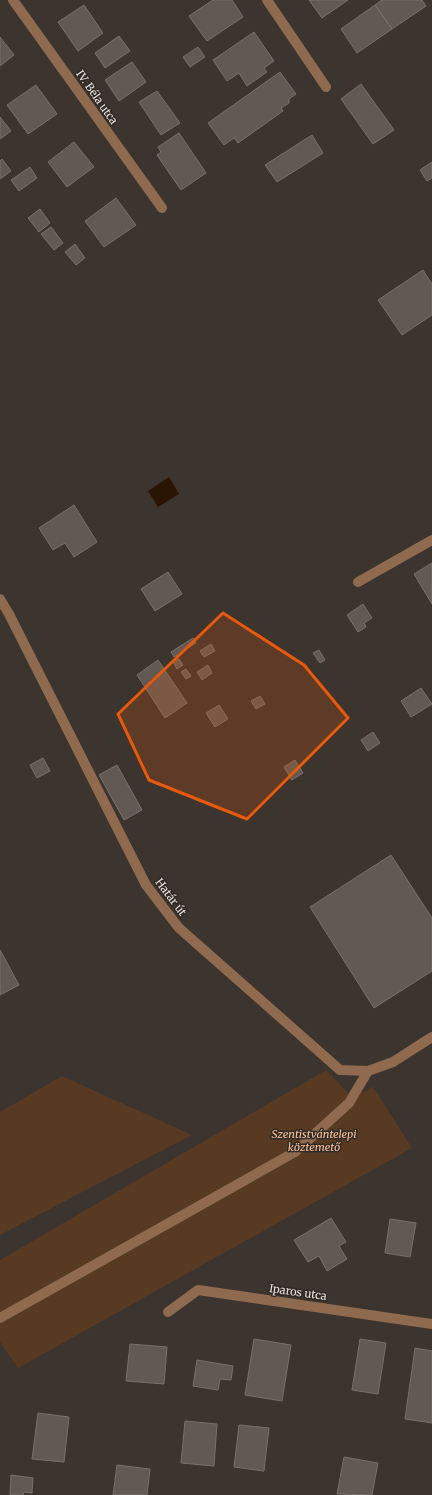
<svg xmlns="http://www.w3.org/2000/svg" width="432" height="1495" viewBox="0 0 432 1495" font-family="Merriweather,serif">
  <style>
    .green { fill: #583a23 }
    .water { fill: #2a1403 }
    .building { fill: #615953; stroke: #79706a }
    .lines { fill: none; stroke-linecap: round; stroke-linejoin: round }
    .minor { stroke: #906a4f; stroke-width: 10 }
    .marked { fill: #e8590c; fill-opacity: 0.2; stroke: #e8590c; stroke-width: 3; stroke-linejoin: round }
    .labels { text-anchor: middle; stroke-width: 3; stroke-linejoin: round; paint-order: stroke }
    .street-label { font-size: 11px; fill: #e6e1de; stroke: #312a25 }
    .park-label { font-size: 11px; font-style: italic; fill: #ffc49b; stroke: #312a25 }
  </style>
  <rect width="100%" height="100%" fill="#3b342f"/>
  <!-- green -->
  <path class="green" d="M326 1070 353 1098 373 1087 412 1148 18 1368 0 1342V1260Z
    M62 1076 192 1135 0 1235V1112Z"/>
  <!-- water -->
  <path class="water" d="M169 477 179 494 158 507 148 491Z"/>
  <!-- building -->
  <path class="building" d="M213 0H232L243 17 207 41 189 16Z
    M309 0H348L322 18Z
    M382 0H422L426 6 392 29 375 5Z
    M84 5 103 33 78 51 58 22Z
    M375 5 392 29 357 53 341 29Z
    M254 32 274 61 264 68 267 72 247 86 239 73 227 81 213 60Z
    M119 36 130 51 105 68 95 53Z
    M0 37 14 55 0 66Z
    M198 47 205 57 190 67 183 57Z
    M132 62 146 82 119 101 105 80Z
    M280 72 296 94 289 99V103L281 108 283 111 238 143 234 138 224 145 208 123Z
    M361 84 394 130 373 144 341 99Z
    M36 85 57 114 28 134 7 105Z
    M157 91 180 123 161 135 139 102Z
    M0 117 11 131 0 139Z
    M179 133 206 173 181 190 157 155 161 152 158 147Z
    M312 135 323 153 277 182 265 165Z
    M74 142 94 167 67 187 48 162Z
    M2 159 11 171 0 179V161Z
    M432 162V178L427 181 420 170Z
    M30 167 37 178 19 191 11 180Z
    M116 198 136 225 104 247 85 221Z
    M40 209 50 223 39 232 28 218Z
    M51 227 63 243 54 250 41 234Z
    M75 244 85 258 76 265 65 252Z
    M423 270 432 284V315L402 335 378 300Z
    M74 505 97 542 74 557 65 543 53 550 39 528Z
    M432 563V604L414 574Z
    M168 572 182 594 155 611 141 589Z
    M363 604 372 618 364 623 366 627 358 632 347 615Z
    M193 638 196 643 174 657 171 652Z
    M211 644 215 651 204 657 200 651Z
    M319 650 325 660 320 663 313 653Z
    M179 659 183 665 177 669 173 662Z
    M158 660 187 703 165 718 137 675Z
    M208 665 212 673 202 680 197 672Z
    M186 669 191 676 186 679 181 672Z
    M421 688 432 704 411 717 401 701Z
    M260 696 265 704 256 709 251 701Z
    M219 705 228 719 215 727 206 713Z
    M373 732 380 743 368 751 361 740Z
    M43 758 50 771 37 778 30 765Z
    M295 760 303 773 292 780 284 767Z
    M117 765 142 810 124 820 99 775Z
    M391 855 432 918V971L374 1008 310 907Z
    M0 950 19 985 0 995Z
    M331 1218 346 1242 339 1246 347 1259 327 1271 319 1256 308 1262 294 1240Z
    M390 1219 416 1223 410 1257 385 1253Z
    M254 1339 291 1345 282 1401 245 1395Z
    M360 1339 386 1343 378 1394 352 1390Z
    M130 1344 167 1347 164 1384 126 1381Z
    M415 1348 432 1351V1423L405 1419Z
    M197 1360 233 1366 231 1380 220 1379 218 1390 193 1386Z
    M38 1413 69 1417 64 1462 32 1459Z
    M185 1421 217 1424 214 1466 181 1463Z
    M239 1425 269 1428 264 1471 234 1467Z
    M344 1457 378 1463 372 1495 337 1494Z
    M117 1465 150 1469 147 1495H113Z
    M11 1475 33 1478 32 1493 24 1492 23 1495H10Z"/>
  <g class="lines">
    <!-- minor -->
    <path class="minor" d="M13 0 162 208
      M267 0 326 87
      M358 582 432 540
      M0 599 9 614 146 885 179 928 340 1070 368 1071 393 1062 432 1037
      M168 1312 198 1290 432 1324
      M0 1318 295 1152 349 1103 368 1071"/>
  </g>
  <!-- marked area -->
  <path class="marked" d="M223 613 304 665 348 718 247 819 149 780 118 714Z"/>
  <g class="labels">
    <!-- street labels -->
    <g class="street-label">
      <text transform="translate(97 97) rotate(55)" y="4">IV. Béla utca</text>
      <text transform="translate(171 897) rotate(53)" y="4">Határ út</text>
      <text transform="translate(298 1292) rotate(8)" y="4">Iparos utca</text>
    </g>
    <!-- park labels -->
    <g class="park-label">
      <text x="314" y="1138">Szentistvántelepi<tspan x="314" dy="13">köztemető</tspan></text>
    </g>
  </g>
</svg>
